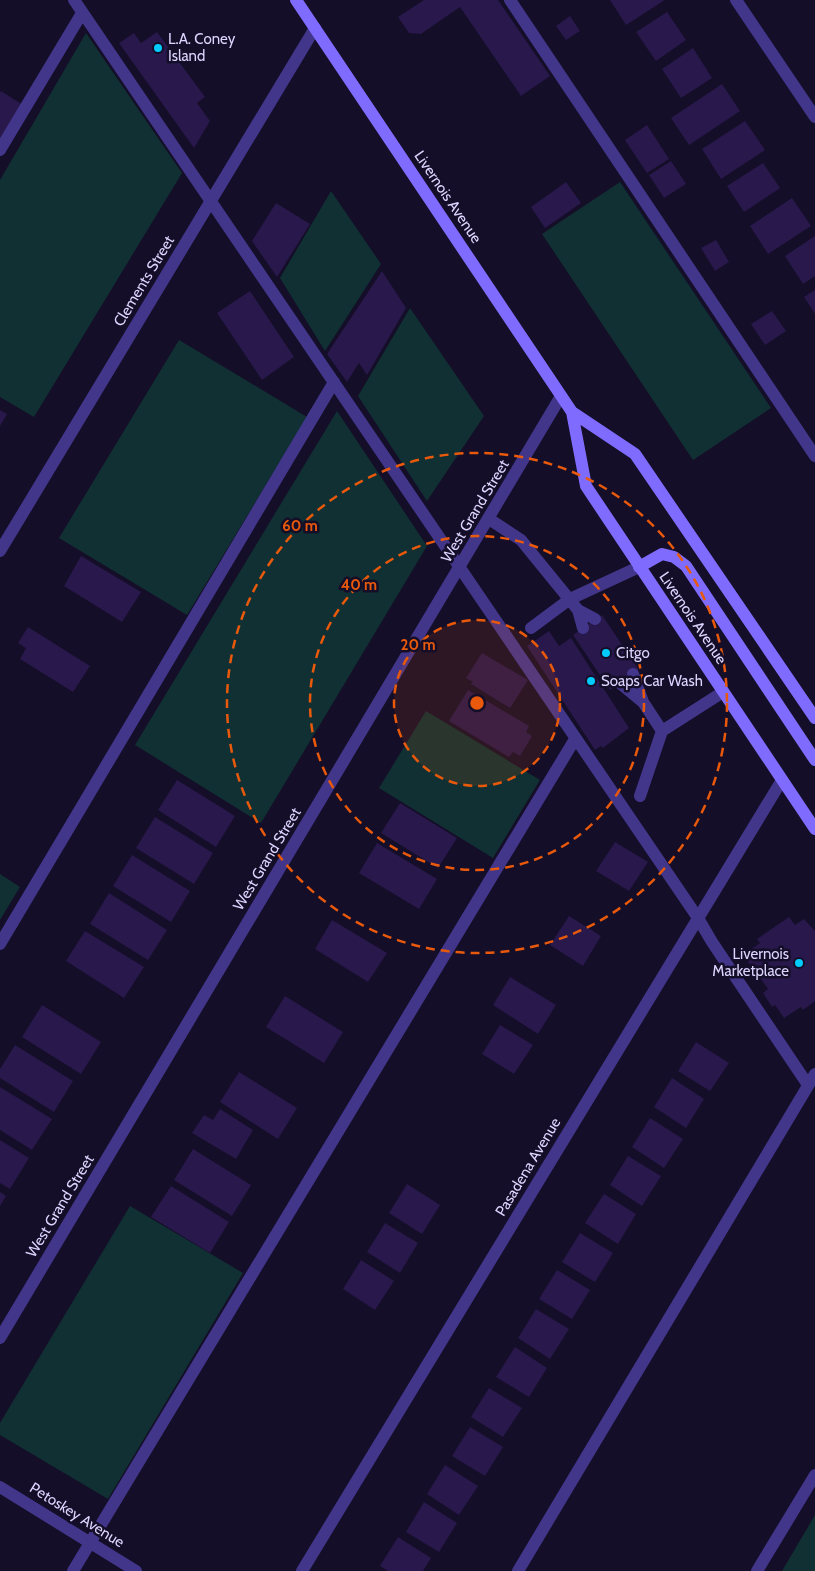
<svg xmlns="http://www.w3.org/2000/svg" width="815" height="1571" viewBox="0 0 815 1571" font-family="Cabin,sans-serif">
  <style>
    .green { fill: #103033 }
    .building { fill: #28184b }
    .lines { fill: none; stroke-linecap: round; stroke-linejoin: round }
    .service { stroke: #42368b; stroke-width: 12 }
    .minor { stroke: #42368b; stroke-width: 12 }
    .tertiary { stroke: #42368b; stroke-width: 12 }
    .secondary { stroke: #7f6cff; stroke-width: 12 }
    .ring { fill: none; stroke: #e8590c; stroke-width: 2.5; stroke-dasharray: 9 6 }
    .poi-dot { fill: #01cbff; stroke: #150e28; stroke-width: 2 }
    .labels { text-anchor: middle; stroke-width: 5; stroke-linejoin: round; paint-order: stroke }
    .poi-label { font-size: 15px; fill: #ded5ff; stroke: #150e28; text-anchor: start }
    .street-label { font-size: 15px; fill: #ded5ff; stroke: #150e28 }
    .centre { fill: #e8590c; stroke: #150e28; stroke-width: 2.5 }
    .ring-label { font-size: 15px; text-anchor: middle; font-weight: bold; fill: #e8590c; stroke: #150e28; stroke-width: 5; stroke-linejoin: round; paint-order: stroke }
  </style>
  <rect width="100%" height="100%" fill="#150e28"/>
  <!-- green -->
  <path class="green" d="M86 33 182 173 34 417 0 397V180Z
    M620 182 771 408 693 460 542 234Z
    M331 191 381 264 325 351 280 278Z
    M410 308 484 416 427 501 358 396Z
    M179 340 307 417 187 615 59 538Z
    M337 411 427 546 261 823 135 745Z
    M426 711 540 780 493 858 379 788Z
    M0 874 20 887 0 920Z
    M130 1206 243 1273 108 1499 0 1435V1423Z
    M815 1515V1571H782Z"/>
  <!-- building -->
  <path class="building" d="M424 0H498L550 76 521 96 460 7 421 34 409 33 398 17Z
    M610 0H665L626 25Z
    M667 12 686 40 656 61 636 32Z
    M570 16 580 31 566 40 556 26Z
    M157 32 205 97 197 103 210 121 194 148 119 43 134 33 141 43Z
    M693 48 712 78 681 98 662 69Z
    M722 84 740 111 689 145 671 118Z
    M1 91 23 105 0 142V93Z
    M745 121 765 150 721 179 702 149Z
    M647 125 669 159 647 173 625 140Z
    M671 161 686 184 664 198 649 175Z
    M763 163 780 188 744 212 727 186Z
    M566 182 581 203 545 228 531 207Z
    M792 198 811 226 768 254 750 226Z
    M276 203 310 224 277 277 252 241Z
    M815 236V276L803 284 785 256Z
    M716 240 729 262 715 271 701 248Z
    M382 271 406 308 367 375 359 363 347 382 327 354Z
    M815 290V314L804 297Z
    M250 291 294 357 262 380 217 313Z
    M772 311 786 331 765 345 751 324Z
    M0 410 7 414 0 426Z
    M81 556 141 592 122 622 64 586Z
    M602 615 639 670 610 690 573 635Z
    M28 627 90 666 73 692 20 659 26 648 18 643Z
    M549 631 559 646 571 638 629 728 603 748 601 746 595 750 527 646Z
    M482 653 528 680 510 708 471 684 473 682 466 678Z
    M468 690 529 726 526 732 532 736 520 756 513 752 509 757 449 721Z
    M177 780 235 816 216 847 158 810Z
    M400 803 457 838 438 868 381 833Z
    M155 817 213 853 194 884 136 848Z
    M615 842 648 862 629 891 596 871Z
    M377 843 437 879 419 909 359 873Z
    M132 855 190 891 171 922 113 886Z
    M109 893 167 930 148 960 90 924Z
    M569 916 601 936 583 966 550 945Z
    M789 917 795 925 804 919 815 931V1001L803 1010 801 1007 784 1018 775 1005 772 1007 763 993 768 989 761 979 756 983 748 972 753 969 743 955 760 943 757 939Z
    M332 920 387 953 368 982 315 949Z
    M85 931 144 967 124 998 66 961Z
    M510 977 556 1005 538 1034 493 1005Z
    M285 996 343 1032 324 1063 266 1027Z
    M42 1005 101 1042 81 1074 22 1037Z
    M500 1025 533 1045 514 1074 482 1054Z
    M696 1042 729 1063 710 1091 678 1071Z
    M15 1045 73 1081 54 1112 0 1078V1069Z
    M239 1072 297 1108 278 1139 220 1102Z
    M672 1078 704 1099 686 1128 654 1107Z
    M0 1087 52 1119 32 1150 0 1130Z
    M220 1109 253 1130 236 1159 192 1133 204 1115 213 1120Z
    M650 1118 683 1139 664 1168 632 1147Z
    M0 1140 29 1158 10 1189 0 1183Z
    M193 1149 251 1185 232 1216 174 1180Z
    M628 1156 661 1176 642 1206 610 1185Z
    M407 1184 440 1205 422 1234 389 1213Z
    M171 1186 229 1222 210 1253 151 1217Z
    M0 1192 6 1196 0 1206Z
    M604 1194 636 1214 618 1244 585 1223Z
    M385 1223 418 1243 400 1273 367 1252Z
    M580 1233 613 1253 595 1282 562 1262Z
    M361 1260 394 1281 375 1310 343 1289Z
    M557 1270 590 1290 572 1319 539 1299Z
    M536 1309 569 1329 550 1359 518 1338Z
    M515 1347 547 1368 529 1397 496 1377Z
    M489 1388 522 1408 503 1437 471 1417Z
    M470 1427 503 1447 485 1476 452 1456Z
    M445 1465 478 1486 459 1515 427 1494Z
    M424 1502 457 1523 439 1552 406 1532Z
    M398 1537 431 1558 423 1571H388L380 1566Z"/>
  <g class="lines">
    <!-- service -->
    <path class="service" d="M74 0 698 918 712 942 808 1085
      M510 0 815 456
      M0 150 82 13
      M489 519 521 540 578 610 595 619
      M578 610 583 628
      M531 628 570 599 639 567
      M633 674 643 702 662 731
      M620 683 643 702
      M640 796 662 731 723 692
      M0 944 334 382
      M73 1571 575 739
      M518 1571 815 1074"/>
    <!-- minor -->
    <path class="minor" d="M736 0 815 117
      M0 551 315 28
      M0 1338 561 396
      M0 1487 136 1571
      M302 1571 782 780"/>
    <!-- tertiary -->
    <path class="tertiary" d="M757 1571 815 1475"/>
    <!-- secondary -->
    <path class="secondary" d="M296 0 572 412 635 454 815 718
      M572 412 586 486 815 829
      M639 567 662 554 674 557 686 566 815 760"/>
  </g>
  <!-- distance rings -->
  <circle cx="477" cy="703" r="83" fill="#e8590c" fill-opacity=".12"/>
  <g class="ring">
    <circle cx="477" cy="703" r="83"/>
    <circle cx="477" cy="703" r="167"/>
    <circle cx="477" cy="703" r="250"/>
  </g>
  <!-- markers -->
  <g class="poi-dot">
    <circle cx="158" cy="48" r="5"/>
    <circle cx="606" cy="653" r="5"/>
    <circle cx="591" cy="681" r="5"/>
    <circle cx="799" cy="963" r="5"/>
  </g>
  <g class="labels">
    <!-- poi labels -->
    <g class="poi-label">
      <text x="168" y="44">L.A. Coney<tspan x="168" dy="17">Island</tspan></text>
      <text x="616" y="658">Citgo</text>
      <text x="601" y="686">Soaps Car Wash</text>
      <text x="789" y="959" text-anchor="end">Livernois<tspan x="789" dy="17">Marketplace</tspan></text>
    </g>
    <!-- street labels -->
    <g class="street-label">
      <text transform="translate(448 197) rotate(56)" y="5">Livernois Avenue</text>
      <text transform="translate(144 281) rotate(-59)" y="5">Clements Street</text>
      <text transform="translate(475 511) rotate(-59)" y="5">West Grand Street</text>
      <text transform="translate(693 618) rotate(56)" y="5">Livernois Avenue</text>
      <text transform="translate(267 859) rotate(-59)" y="5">West Grand Street</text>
      <text transform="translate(528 1167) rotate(-59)" y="5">Pasadena Avenue</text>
      <text transform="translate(60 1206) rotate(-59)" y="5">West Grand Street</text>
      <text transform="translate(77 1515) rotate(32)" y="5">Petoskey Avenue</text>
    </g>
  </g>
  <circle cx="477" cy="703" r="8" class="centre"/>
  <g class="ring-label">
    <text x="300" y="531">60 m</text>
    <text x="359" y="590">40 m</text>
    <text x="418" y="650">20 m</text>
  </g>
</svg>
